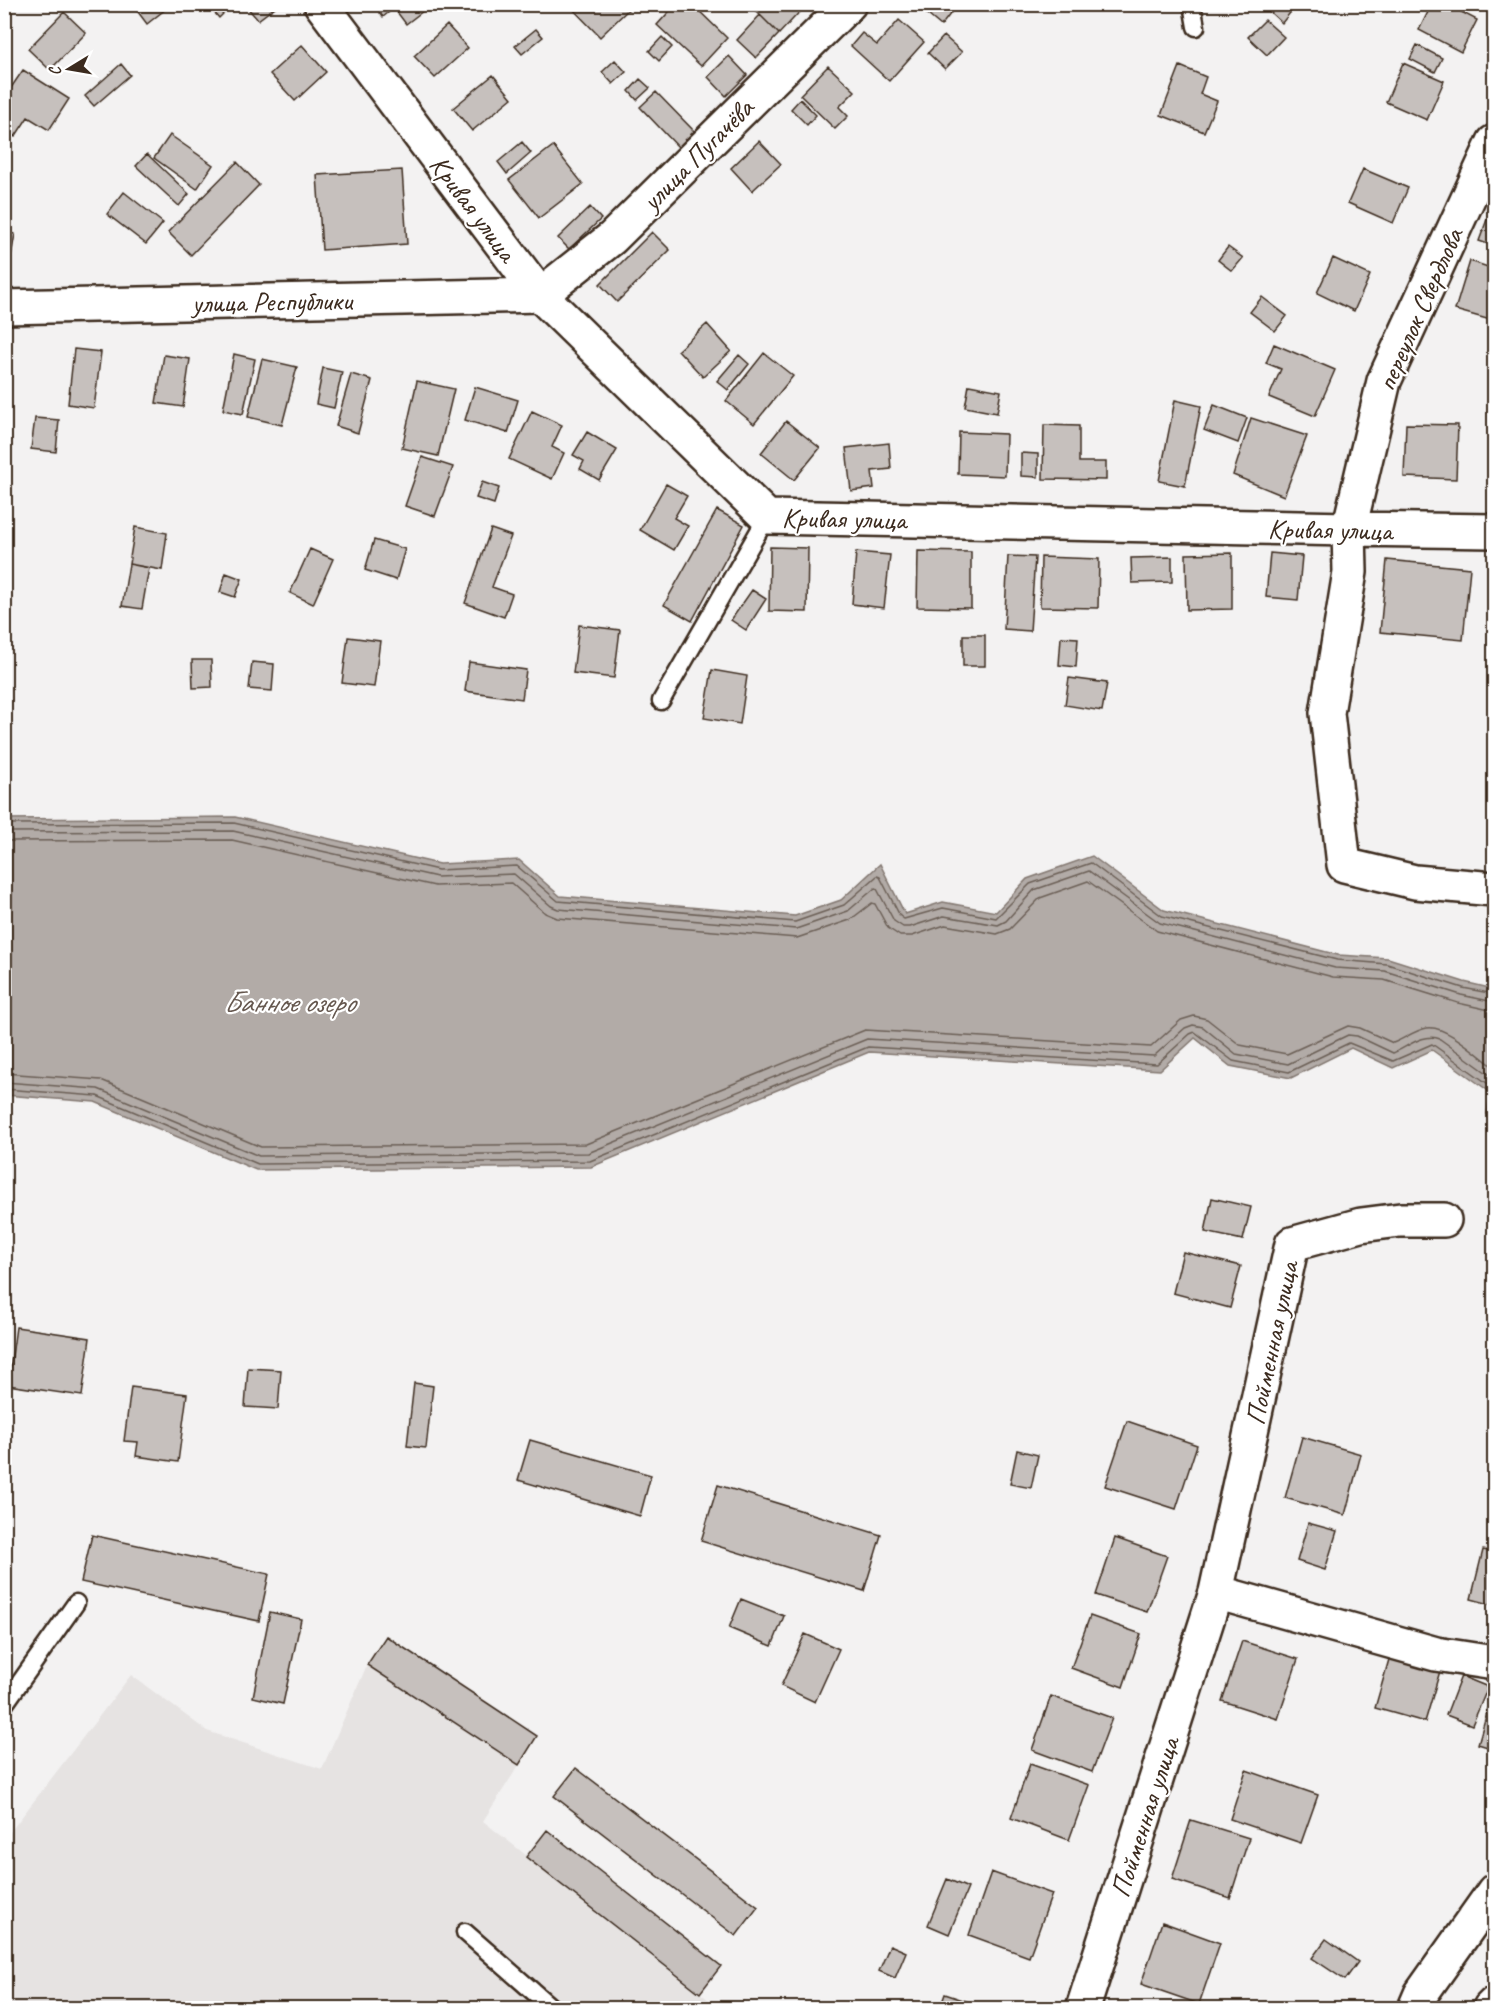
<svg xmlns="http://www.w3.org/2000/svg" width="1499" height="2013" viewBox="0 0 1499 2013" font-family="Caveat,sans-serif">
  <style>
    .built { fill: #e6e3e2 }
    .water { fill: #b2aba7; stroke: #827770; stroke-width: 1.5 }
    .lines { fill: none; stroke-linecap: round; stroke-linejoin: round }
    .shore { stroke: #6b5e55; stroke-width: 1.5 }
    .building { fill: #c6c0bd; stroke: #3b2a1e; stroke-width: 1.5 }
    .service-casing { stroke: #3b2a1e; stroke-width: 21 }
    .minor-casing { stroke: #3b2a1e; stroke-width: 38 }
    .primary-casing { stroke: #3b2a1e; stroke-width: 38 }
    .service { stroke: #fff; stroke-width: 16 }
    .minor { stroke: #fff; stroke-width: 33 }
    .primary { stroke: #fff; stroke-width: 33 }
    .labels { text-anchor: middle; stroke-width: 4.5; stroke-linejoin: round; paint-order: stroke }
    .street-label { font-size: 28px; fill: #3b2a1e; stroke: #fff }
    .water-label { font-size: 30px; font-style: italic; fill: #65574e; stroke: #fff }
  </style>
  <rect width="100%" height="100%" fill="#f3f2f2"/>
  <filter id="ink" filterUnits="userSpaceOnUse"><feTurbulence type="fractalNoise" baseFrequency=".0167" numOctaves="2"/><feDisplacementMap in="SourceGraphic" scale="12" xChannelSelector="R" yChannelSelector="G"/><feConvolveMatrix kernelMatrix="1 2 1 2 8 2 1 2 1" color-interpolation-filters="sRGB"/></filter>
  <g filter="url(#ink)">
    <!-- built -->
    <path class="built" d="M367 1665 519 1765 483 1821 719 2008H5L4 1840 131 1675 207 1731 322 1769Z"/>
    <!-- water -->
    <path class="water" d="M235 817 439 864 519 860 560 896 795 916 841 900 880 864 905 914 943 902 996 912 1027 879 1092 856 1164 910 1338 955 1388 958 1464 982 1494 989V1114H1487L1490 1092 1432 1050 1393 1068 1351 1048 1291 1078 1230 1066 1195 1038 1160 1070 869 1052 591 1167 256 1170 95 1102 5 1095V819Z"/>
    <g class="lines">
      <!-- shore -->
      <path class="shore" d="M4 824 234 823 438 870 517 866 558 901 795 922 844 905 877 876 880 877 900 916 904 919 943 908 996 918 1030 884 1091 863 1162 916 1337 960 1387 964 1463 988 1494 994
        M4 832 233 831 437 877 514 874 551 906 558 909 796 929 848 911 875 888 877 889 894 921 903 927H910L944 916 998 925 1006 921 1034 890 1089 871 1160 923 1335 968 1385 971 1461 995 1494 1002
        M4 841 232 840 435 886 511 883 545 913 557 918 797 938 850 920 872 903 875 904 888 928 900 936H912L945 925 997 934 1010 929 1040 898 1088 881 1157 931 1333 977 1384 980 1458 1003 1494 1011
        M4 1073 101 1080 261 1147 586 1144 865 1030 1151 1047 1181 1020 1194 1016 1207 1019 1240 1045 1287 1054 1348 1026 1360 1028 1393 1043C1404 1039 1415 1030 1427 1028 1445 1024 1480 1057 1494 1067
        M4 1082 98 1089 259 1156 588 1153 867 1039 1154 1056 1185 1028 1193 1025 1203 1027 1236 1054 1288 1064 1348 1035 1357 1036 1393 1053C1407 1047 1425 1032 1440 1039L1494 1078
        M4 1089 97 1096 258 1164 590 1161 868 1047 1157 1064 1190 1034 1195 1032 1233 1061 1289 1072 1349 1043 1393 1061 1432 1044 1494 1088"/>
    </g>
    <!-- building -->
    <path class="building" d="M132 4H172L147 24Z
      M207 4H233L219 18Z
      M248 4H273L275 7 258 20 246 6Z
      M373 4H432L406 24 394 8 383 17Z
      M568 4H634L600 37Z
      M676 4H692L727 38 701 66 657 25Z
      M749 4H807L779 34Z
      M915 4H957V5L941 26Z
      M1261 4H1297L1282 23Z
      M1432 4H1446L1477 20 1461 52 1419 30Z
      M64 12 86 33 50 70 28 49Z
      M760 15 779 34 756 58 737 40Z
      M899 20 924 42 889 81 851 46 862 33 877 45Z
      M1265 20 1284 37 1267 55 1248 37Z
      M447 25 468 48 435 78 414 56Z
      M536 29 543 37 522 54 515 46Z
      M944 36 962 52 945 69 928 53Z
      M662 37 672 47 659 61 649 51Z
      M302 45 326 72 295 101 270 74Z
      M1417 45 1442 58 1435 72 1410 59Z
      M729 56 747 75 726 96 708 77Z
      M615 60 626 72 613 84 602 72Z
      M1403 63 1444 81 1427 120 1386 102Z
      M121 64 130 75 94 106 85 96Z
      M828 66 855 91 839 107 848 116 835 129 800 95Z
      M1180 66 1206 77 1200 94 1217 101 1204 132 1161 115Z
      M23 70 69 99 49 130 28 117 15 137 4 131V98Z
      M493 75 512 98 472 131 453 108Z
      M640 79 650 88 637 100 629 91Z
      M656 92 695 132 679 148 640 107Z
      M800 99 816 115 807 125 791 109Z
      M170 135 213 165 197 189 154 158Z
      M759 141 781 164 752 191 731 168Z
      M522 142 531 153 507 174 498 162Z
      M553 146 583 184 539 218 509 180Z
      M147 154 189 194 179 206 136 166Z
      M237 162 259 185 191 255 168 232Z
      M1363 169 1408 188 1393 223 1348 203Z
      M402 170 407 244 322 250 317 175Z
      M124 192 163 223 146 244 107 214Z
      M590 207 601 219 569 249 558 238Z
      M1489 214 1494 216V246L1479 241Z
      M4 232 15 234 6 284H4Z
      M652 232 670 250 617 302 600 284Z
      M1228 247 1243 258 1232 271 1218 260Z
      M1333 258 1370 275 1354 311 1317 293Z
      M1470 261 1494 269V321L1455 310Z
      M1262 297 1287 316 1275 331 1250 312Z
      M707 324 731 351 703 377 678 350Z
      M1274 344 1335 370 1315 416 1269 397 1281 369 1266 363Z
      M74 349 101 352 94 408 68 404Z
      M764 353 793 376 754 424 726 401Z
      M234 354 255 359 243 414 223 410Z
      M164 355 190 359 183 407 156 403Z
      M739 355 749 364 728 390 717 381Z
      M262 359 297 367 282 425 248 417Z
      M323 368 342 372 334 408 316 404Z
      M351 374 372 380 358 433 336 426Z
      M417 381 454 389 438 456 402 448Z
      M969 385 1001 391 997 413 965 407Z
      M475 387 518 400 508 433 465 420Z
      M1175 400 1201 406 1185 486 1159 481Z
      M1214 405 1247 418 1238 443 1204 430Z
      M532 411 562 425 552 447 564 453 552 479 509 459Z
      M35 418 59 420 56 452 31 449Z
      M1251 418 1307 436 1284 496 1233 475Z
      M786 421 820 448 794 480 761 453Z
      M1406 424 1458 425 1456 479 1404 477Z
      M1044 425 1079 426V462H1106V480L1043 479Z
      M587 432 617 450 599 480 580 469 584 461 573 455Z
      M959 432 1006 434 1005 476 958 474Z
      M889 443 891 469 872 471 874 488 851 491 846 448Z
      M1021 453 1038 454V477L1021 476Z
      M422 457 453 467 435 516 405 506Z
      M482 482 499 488 494 504 476 498Z
      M666 484 687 496 674 518 688 526 674 550 640 530Z
      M717 510 744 525 692 621 664 605Z
      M135 527 167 533 162 570 129 564Z
      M491 529 511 536 492 587 512 594 504 617 465 603Z
      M374 540 405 549 396 580 365 570Z
      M770 547 808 548 807 612 769 611Z
      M310 549 333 559 313 604 290 593Z
      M918 551 971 552V608L917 607Z
      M856 552 890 555 884 608 852 604Z
      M1232 553V609L1187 610 1186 554Z
      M1270 553 1302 556 1298 600 1266 597Z
      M1008 556 1035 557 1030 631 1004 629Z
      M1041 557 1099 559 1098 608 1040 607Z
      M1172 557V582L1132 583 1131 558Z
      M1387 560 1470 568 1463 640 1380 632Z
      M129 564 149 568 142 609 122 606Z
      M226 573 242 579 235 597 220 592Z
      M752 590 766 599 746 630 731 620Z
      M579 625 620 630 614 678 573 673Z
      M963 635H985V666H963Z
      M348 637 380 641 374 687 342 683Z
      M1061 637 1078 638 1076 667 1059 665Z
      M192 660H211L212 687 193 688Z
      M252 662 274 664 272 691 249 689Z
      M469 662 526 670 522 699 465 691Z
      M712 670 747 676 740 724 704 718Z
      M1069 678 1107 683 1102 711 1065 705Z
      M1212 1198 1251 1207 1243 1240 1205 1232Z
      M1183 1252 1241 1266 1230 1308 1173 1293Z
      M16 1327 90 1338 82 1396 8 1385Z
      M248 1368 281 1370 278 1409 245 1407Z
      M414 1383 433 1386 426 1448 407 1446Z
      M131 1387 187 1394 178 1462 136 1456 138 1442 124 1441Z
      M1127 1421 1197 1445 1176 1509 1105 1486Z
      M1302 1437 1361 1454 1345 1515 1285 1498Z
      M530 1440 651 1475 640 1516 518 1480Z
      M1017 1450 1038 1455 1031 1488 1010 1484Z
      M718 1485 881 1535 864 1591 701 1541Z
      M1308 1523 1337 1531 1325 1570 1297 1561Z
      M92 1535 269 1574 259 1621 81 1582Z
      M1115 1538 1167 1556 1147 1612 1096 1595Z
      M1483 1550 1494 1552V1605L1471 1599Z
      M741 1599 784 1616 772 1646 729 1628Z
      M270 1612 301 1619 283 1704 253 1697Z
      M1090 1616 1141 1634 1123 1687 1071 1668Z
      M805 1634 839 1649 815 1702 781 1686Z
      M386 1636 537 1736 519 1765 367 1665Z
      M1242 1641 1298 1659 1278 1719 1222 1701Z
      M1390 1656 1440 1671 1425 1722 1375 1708Z
      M1461 1676 1488 1687 1472 1725 1446 1715Z
      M1494 1687V1749L1478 1744Z
      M1051 1696 1112 1718 1092 1772 1032 1750Z
      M1030 1764 1089 1785 1069 1840 1011 1818Z
      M576 1768 758 1907 736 1936 554 1796Z
      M1246 1770 1318 1795 1301 1843 1230 1819Z
      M1191 1820 1249 1838 1230 1898 1172 1879Z
      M547 1830 721 1966 700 1993 526 1857Z
      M991 1872 1052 1894 1029 1957 969 1935Z
      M947 1879 968 1888 949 1934 928 1925Z
      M1162 1922 1220 1943 1199 2004 1141 1984Z
      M1326 1939 1358 1962 1345 1980 1312 1958Z
      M890 1945 906 1952 895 1978 879 1971Z
      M945 1994 987 2008H940Z"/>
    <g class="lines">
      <defs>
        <path id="service" d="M1192 4 1196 27
          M661 701 767 517
          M4 1705 76 1603
          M465 1932 552 2008"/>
        <path id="minor" d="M321 4 540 295 767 517 1349 529 1494 531
          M1494 142 1384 381 1349 529 1350 572 1327 713 1344 865 1415 882 1494 889
          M4 307 540 295 612 238 849 4
          M1216 1592 1436 1654 1494 1663
          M1083 2008 1216 1592 1292 1244 1361 1225 1400 1220H1444
          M1415 2008 1421 1994 1494 1891"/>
        <path id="primary" d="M1490 2008 1494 2004"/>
      </defs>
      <!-- service casing -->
      <use href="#service" class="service-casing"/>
      <!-- minor casing -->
      <use href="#minor" class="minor-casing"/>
      <!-- primary casing -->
      <use href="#primary" class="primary-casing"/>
      <!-- service -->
      <use href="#service" class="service"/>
      <!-- minor -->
      <use href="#minor" class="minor"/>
      <!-- primary -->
      <use href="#primary" class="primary"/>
    </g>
  </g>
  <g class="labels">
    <!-- street labels -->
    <g class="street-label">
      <text transform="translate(697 154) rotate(-45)" y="10">улица Пугачёва</text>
      <text transform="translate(474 208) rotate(53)" y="10">Кривая улица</text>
      <text transform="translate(272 301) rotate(-1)" y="10">улица Республики</text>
      <text transform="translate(1419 309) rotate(-66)" y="10">переулок Свердлова</text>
      <text transform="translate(844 518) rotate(1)" y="10">Кривая улица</text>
      <text transform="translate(1330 529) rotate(1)" y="10">Кривая улица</text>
      <text transform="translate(1271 1343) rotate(-78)" y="10">Пойменная улица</text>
      <text transform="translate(1144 1817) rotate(-72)" y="10">Пойменная улица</text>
    </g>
    <!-- water labels -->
    <g class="water-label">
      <text x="289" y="1012">Банное озеро</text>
    </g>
  </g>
  <!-- margin -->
  <rect width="1499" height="2013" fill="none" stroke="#fff" stroke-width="24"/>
  <rect x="12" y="12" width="1475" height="1989" fill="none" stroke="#3b2a1e" stroke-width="2" filter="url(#ink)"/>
  <!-- north arrow -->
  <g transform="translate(69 69) rotate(259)" stroke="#ffffff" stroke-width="4.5" paint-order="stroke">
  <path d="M0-4.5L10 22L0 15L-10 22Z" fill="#3b2a1e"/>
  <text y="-9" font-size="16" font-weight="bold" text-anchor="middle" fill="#3b2a1e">С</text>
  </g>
</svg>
